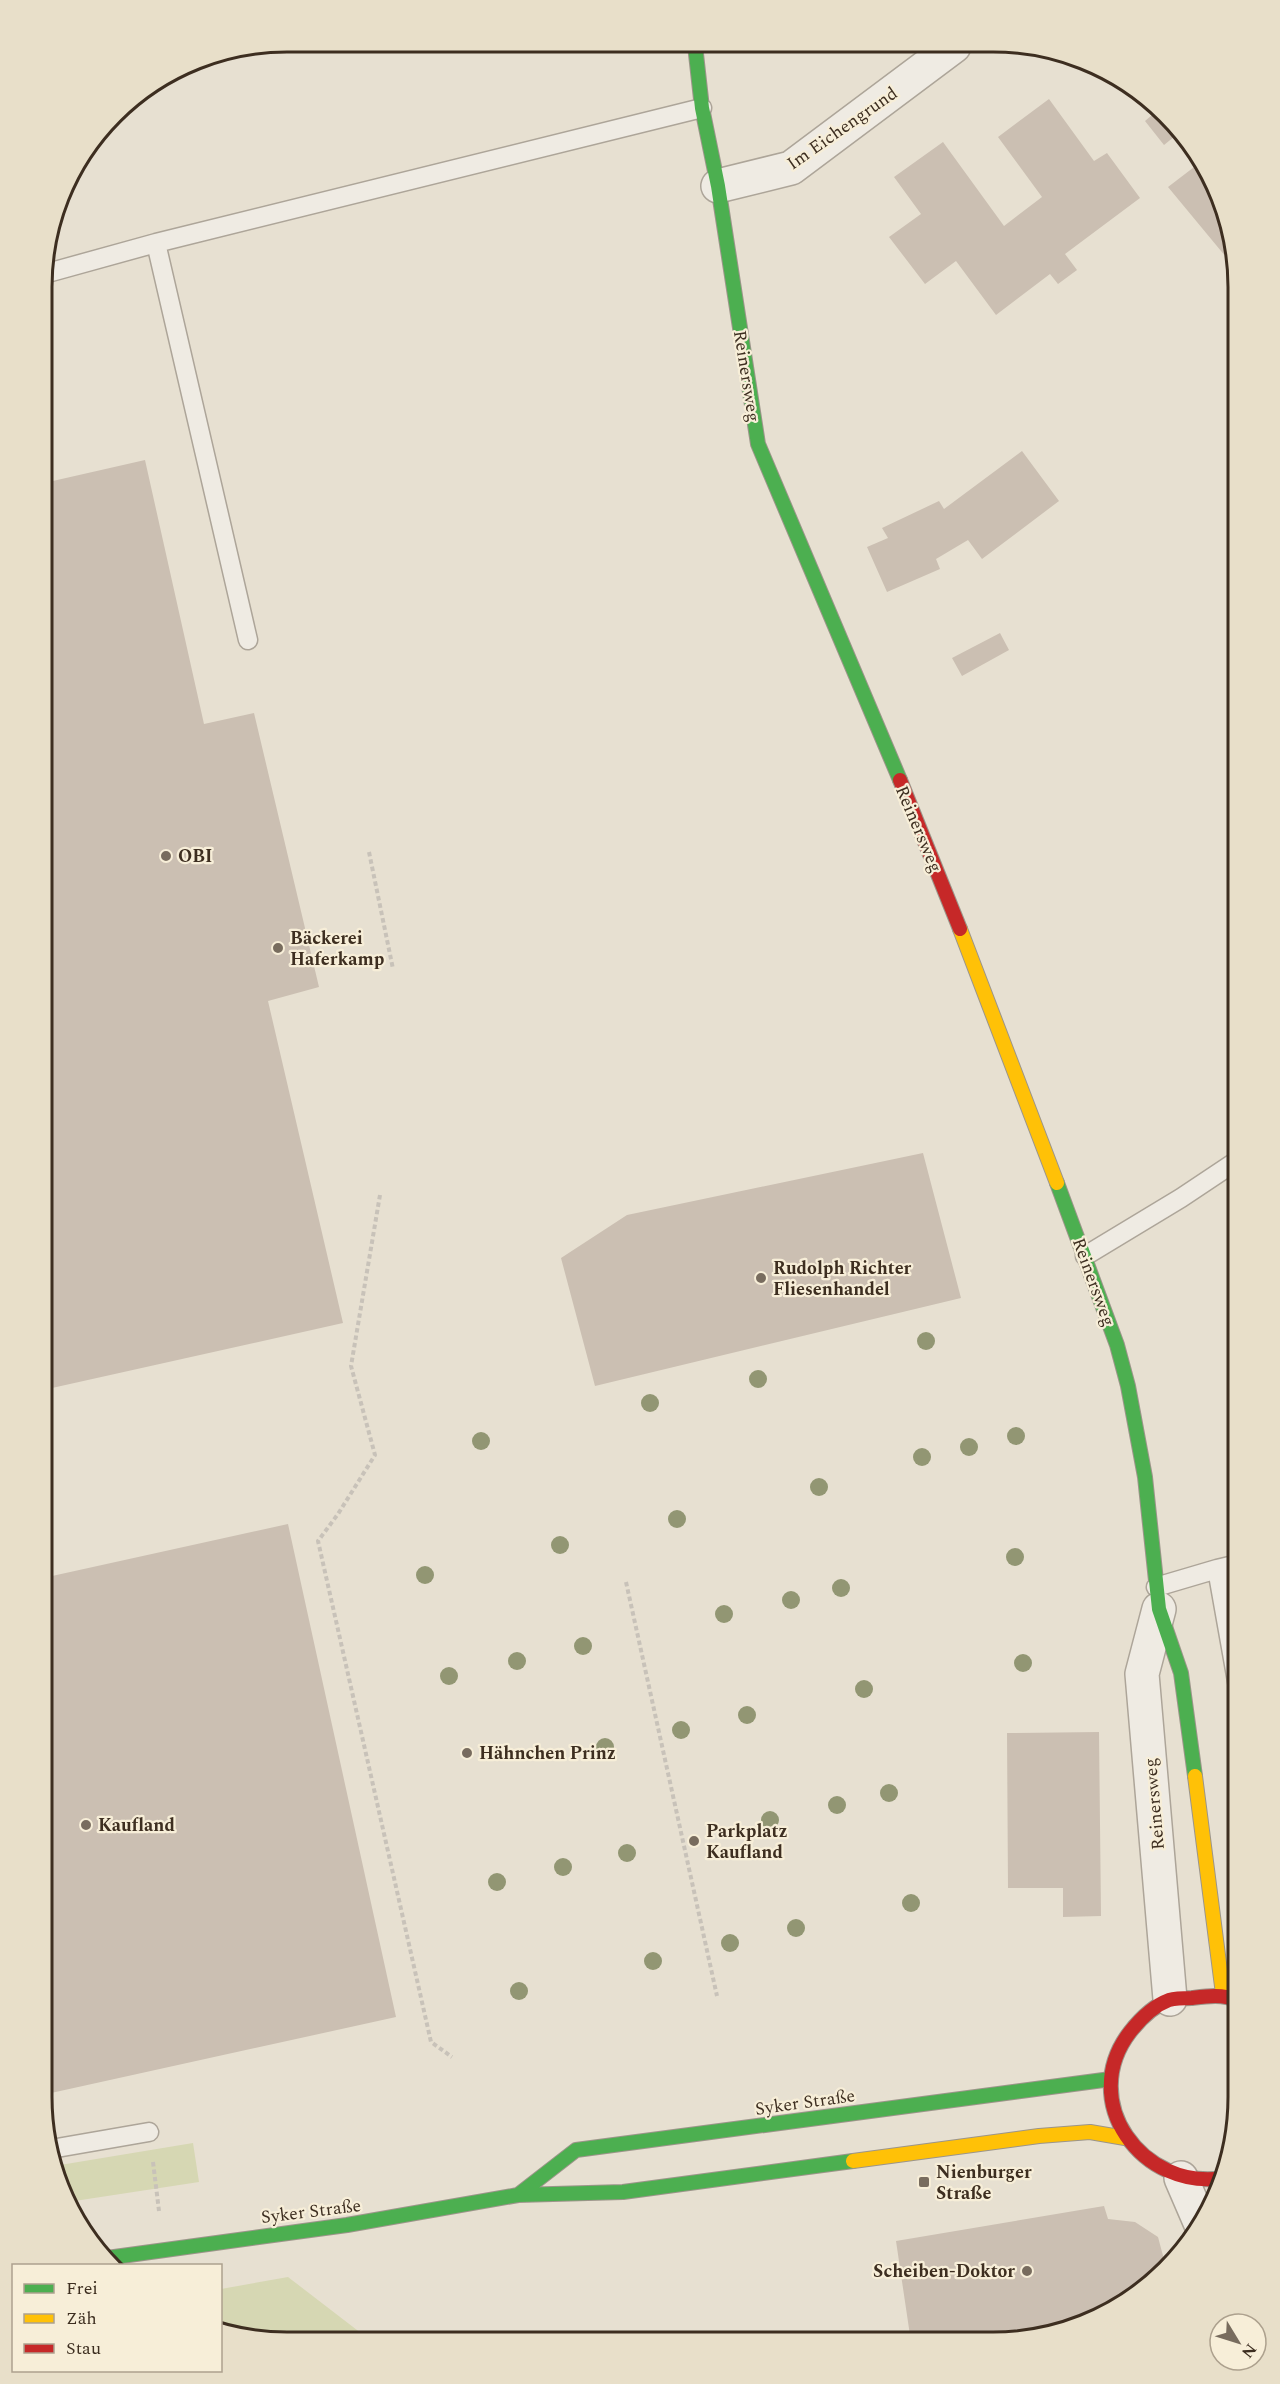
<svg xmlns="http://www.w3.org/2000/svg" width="1280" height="2384" viewBox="0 0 1280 2384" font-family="Spectral,serif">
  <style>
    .green { fill: #d6d7b3 }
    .building { fill: #cbbfb2 }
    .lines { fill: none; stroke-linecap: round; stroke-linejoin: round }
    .lane-casing { stroke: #ada599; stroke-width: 21 }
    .street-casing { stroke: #ada599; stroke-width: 36 }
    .fast-casing { stroke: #9c958a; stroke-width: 16 }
    .slow-casing { stroke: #9c958a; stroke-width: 16 }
    .jam-casing { stroke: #9c958a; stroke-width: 16 }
    .path { stroke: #c8c2b9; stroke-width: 4; stroke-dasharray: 4.5 3; stroke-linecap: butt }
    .lane { stroke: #efebe3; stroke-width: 18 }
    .street { stroke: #efebe3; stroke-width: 33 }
    .fast { stroke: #4caf50; stroke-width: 14 }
    .slow { stroke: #ffc107; stroke-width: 14 }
    .jam { stroke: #c62828; stroke-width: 14 }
    .tree { fill: #929673 }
    .poi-dot { fill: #786c5e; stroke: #f7eed8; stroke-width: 2 }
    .labels { text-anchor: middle; stroke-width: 4.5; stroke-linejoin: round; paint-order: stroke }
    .street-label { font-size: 18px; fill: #3d2e20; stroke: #f7eed8 }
    .poi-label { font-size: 18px; font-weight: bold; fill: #3d2e20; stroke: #f7eed8; text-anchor: start }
    .rim { fill: none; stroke: #3d2e20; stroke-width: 3 }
  </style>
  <rect width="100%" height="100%" fill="#e7e0d1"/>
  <!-- green -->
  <path class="green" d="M193 2143 199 2182 68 2202 55 2176 54 2166Z
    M288 2277 370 2340H255L221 2331V2289Z"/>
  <!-- building -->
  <path class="building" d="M1049 99 1094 161 1107 153 1140 198 1065 254 1077 270 1058 284 1050 274 996 315 956 261 925 284 889 237 921 214 894 177 943 142 1004 226 1042 197 998 137Z
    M1159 109 1180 132 1164 145 1145 121Z
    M1202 161 1225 208 1232 252 1226 257 1168 187Z
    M1022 451 1059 501 982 559 968 540 936 559 940 569 887 592 867 547 888 538 882 528 939 501 944 509Z
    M145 460 204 724 254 713 319 987 268 1001 343 1323 43 1390 44 483Z
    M1000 633 1009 650 962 676 952 658Z
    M923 1153 961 1298 595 1386 561 1258 627 1215Z
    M288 1524 396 2017 42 2095 43 1578Z
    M1099 1732 1101 1916 1063 1917V1888H1008L1007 1733Z
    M1104 2206 1108 2219 1135 2222 1158 2237 1166 2267 1142 2291 1068 2329 993 2342H911L896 2241Z"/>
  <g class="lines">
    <defs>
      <path id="lane" d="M44 274 156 243
        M248 640 156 243 702 108
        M1085 1256 1181 1198 1238 1160
        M1217 1569 1238 1564
        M1156 1587 1217 1569 1238 1687
        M51 2149 149 2132"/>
      <path id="street" d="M718 186 791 168 954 46
        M1159 1609 1142 1674 1170 1999
        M1181 2178 1200 2222"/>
      <path id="fast" d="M695 45 702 108 718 186 758 444 900 780
        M1057 1183 1117 1345 1128 1386 1145 1477 1159 1609 1181 1673 1195 1776
        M518 2195 576 2150 1111 2079
        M107 2258 347 2225 518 2195 623 2192 853 2161"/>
      <path id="slow" d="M960 929 1057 1183
        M1195 1776 1223 1994
        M853 2161 1039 2136 1090 2132 1125 2138"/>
      <path id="jam" d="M900 780 960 929
        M1224 2178C1142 2191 1077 2101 1130 2032 1141 2018 1153 2006 1169 2000 1176 1998 1184 1998 1192 1998 1208 1996 1222 1994 1237 2000"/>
    </defs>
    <!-- lane casing -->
    <use href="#lane" class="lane-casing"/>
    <!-- street casing -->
    <use href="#street" class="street-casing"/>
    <!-- fast casing -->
    <use href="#fast" class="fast-casing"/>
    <!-- slow casing -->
    <use href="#slow" class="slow-casing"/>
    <!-- jam casing -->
    <use href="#jam" class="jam-casing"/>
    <!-- path -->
    <path class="path" d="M369 852 393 969
      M380 1195 351 1366 375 1455 338 1514 318 1541 431 2042 452 2057
      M626 1582 717 1996
      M153 2162 159 2211"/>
    <!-- lane -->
    <use href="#lane" class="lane"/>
    <!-- street -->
    <use href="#street" class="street"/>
    <!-- fast -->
    <use href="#fast" class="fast"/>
    <!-- slow -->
    <use href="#slow" class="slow"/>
    <!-- jam -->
    <use href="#jam" class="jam"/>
  </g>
  <!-- trees -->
  <g class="tree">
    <circle cx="926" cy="1341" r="9"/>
    <circle cx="758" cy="1379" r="9"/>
    <circle cx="650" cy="1403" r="9"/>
    <circle cx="1016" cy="1436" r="9"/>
    <circle cx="481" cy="1441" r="9"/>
    <circle cx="969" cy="1447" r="9"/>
    <circle cx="922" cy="1457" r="9"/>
    <circle cx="819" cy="1487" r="9"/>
    <circle cx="677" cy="1519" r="9"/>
    <circle cx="560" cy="1545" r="9"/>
    <circle cx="1015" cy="1557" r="9"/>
    <circle cx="425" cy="1575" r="9"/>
    <circle cx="841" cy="1588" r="9"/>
    <circle cx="791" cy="1600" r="9"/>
    <circle cx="724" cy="1614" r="9"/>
    <circle cx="583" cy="1646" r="9"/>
    <circle cx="517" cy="1661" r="9"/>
    <circle cx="1023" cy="1663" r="9"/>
    <circle cx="449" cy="1676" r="9"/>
    <circle cx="864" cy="1689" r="9"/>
    <circle cx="747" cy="1715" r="9"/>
    <circle cx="681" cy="1730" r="9"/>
    <circle cx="605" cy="1747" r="9"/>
    <circle cx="889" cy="1793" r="9"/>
    <circle cx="837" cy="1805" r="9"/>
    <circle cx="770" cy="1820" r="9"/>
    <circle cx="627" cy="1853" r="9"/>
    <circle cx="563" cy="1867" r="9"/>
    <circle cx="497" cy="1882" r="9"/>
    <circle cx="911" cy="1903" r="9"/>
    <circle cx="796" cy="1928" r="9"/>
    <circle cx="730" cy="1943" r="9"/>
    <circle cx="653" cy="1961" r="9"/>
    <circle cx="519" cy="1991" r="9"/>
  </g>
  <!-- markers -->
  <g class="poi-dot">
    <circle cx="166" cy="856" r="6"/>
    <circle cx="278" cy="948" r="6"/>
    <circle cx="761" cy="1278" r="6"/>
    <circle cx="467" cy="1753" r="6"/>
    <circle cx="86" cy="1825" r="6"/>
    <circle cx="694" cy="1841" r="6"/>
    <rect x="918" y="2176" width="12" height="12" rx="3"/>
    <circle cx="1027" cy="2271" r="6"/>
  </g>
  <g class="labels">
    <!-- street labels -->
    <g class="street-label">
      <text transform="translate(842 128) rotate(-35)" y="6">Im Eichengrund</text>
      <text transform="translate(747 376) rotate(81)" y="6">Reinersweg</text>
      <text transform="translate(919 829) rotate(67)" y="6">Reinersweg</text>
      <text transform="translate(1094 1282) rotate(70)" y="6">Reinersweg</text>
      <text transform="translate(1154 1804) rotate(-95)" y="6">Reinersweg</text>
      <text transform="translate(805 2102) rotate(-8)" y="6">Syker Straße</text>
      <text transform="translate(311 2211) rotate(-7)" y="6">Syker Straße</text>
    </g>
    <!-- poi labels -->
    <g class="poi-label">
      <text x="178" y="862">OBI</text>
      <text x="290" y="944">Bäckerei<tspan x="290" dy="21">Haferkamp</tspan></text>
      <text x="773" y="1274">Rudolph Richter<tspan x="773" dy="21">Fliesenhandel</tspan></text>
      <text x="479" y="1759">Hähnchen Prinz</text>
      <text x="98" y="1831">Kaufland</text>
      <text x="706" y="1837">Parkplatz<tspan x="706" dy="21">Kaufland</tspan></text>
      <text x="936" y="2178">Nienburger<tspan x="936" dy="21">Straße</tspan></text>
      <text x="1015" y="2277" text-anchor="end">Scheiben-Doktor</text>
    </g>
  </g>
  <!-- crop -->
  <path d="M0 0H1280V2384H0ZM287 52H993A235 235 0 0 1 1228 287V2097A235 235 0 0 1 993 2332H287A235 235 0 0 1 52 2097V287A235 235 0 0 1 287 52Z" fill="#e8dfc9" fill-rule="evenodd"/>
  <path class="rim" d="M287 52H993A235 235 0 0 1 1228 287V2097A235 235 0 0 1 993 2332H287A235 235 0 0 1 52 2097V287A235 235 0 0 1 287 52Z"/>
  <!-- legend -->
  <rect x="12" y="2264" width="210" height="108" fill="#f7eed8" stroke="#ada18e" stroke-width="1.5"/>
  <rect x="24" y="2284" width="30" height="9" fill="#4caf50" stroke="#ada18e" stroke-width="1.5"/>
  <text x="66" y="2294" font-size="18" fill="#3d2e20">Frei</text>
  <rect x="24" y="2314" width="30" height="9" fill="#ffc107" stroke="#ada18e" stroke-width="1.5"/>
  <text x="66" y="2324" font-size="18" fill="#3d2e20">Zäh</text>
  <rect x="24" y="2344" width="30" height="9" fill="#c62828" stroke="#ada18e" stroke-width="1.5"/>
  <text x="66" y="2354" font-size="18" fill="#3d2e20">Stau</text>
  <!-- north arrow -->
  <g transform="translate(1238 2342) rotate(128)"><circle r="28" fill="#f7eed8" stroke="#ada18e" stroke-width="1.5"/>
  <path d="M0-4.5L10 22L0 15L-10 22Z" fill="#786c5e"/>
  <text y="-9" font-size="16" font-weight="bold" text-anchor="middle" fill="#3d2e20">N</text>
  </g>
</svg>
